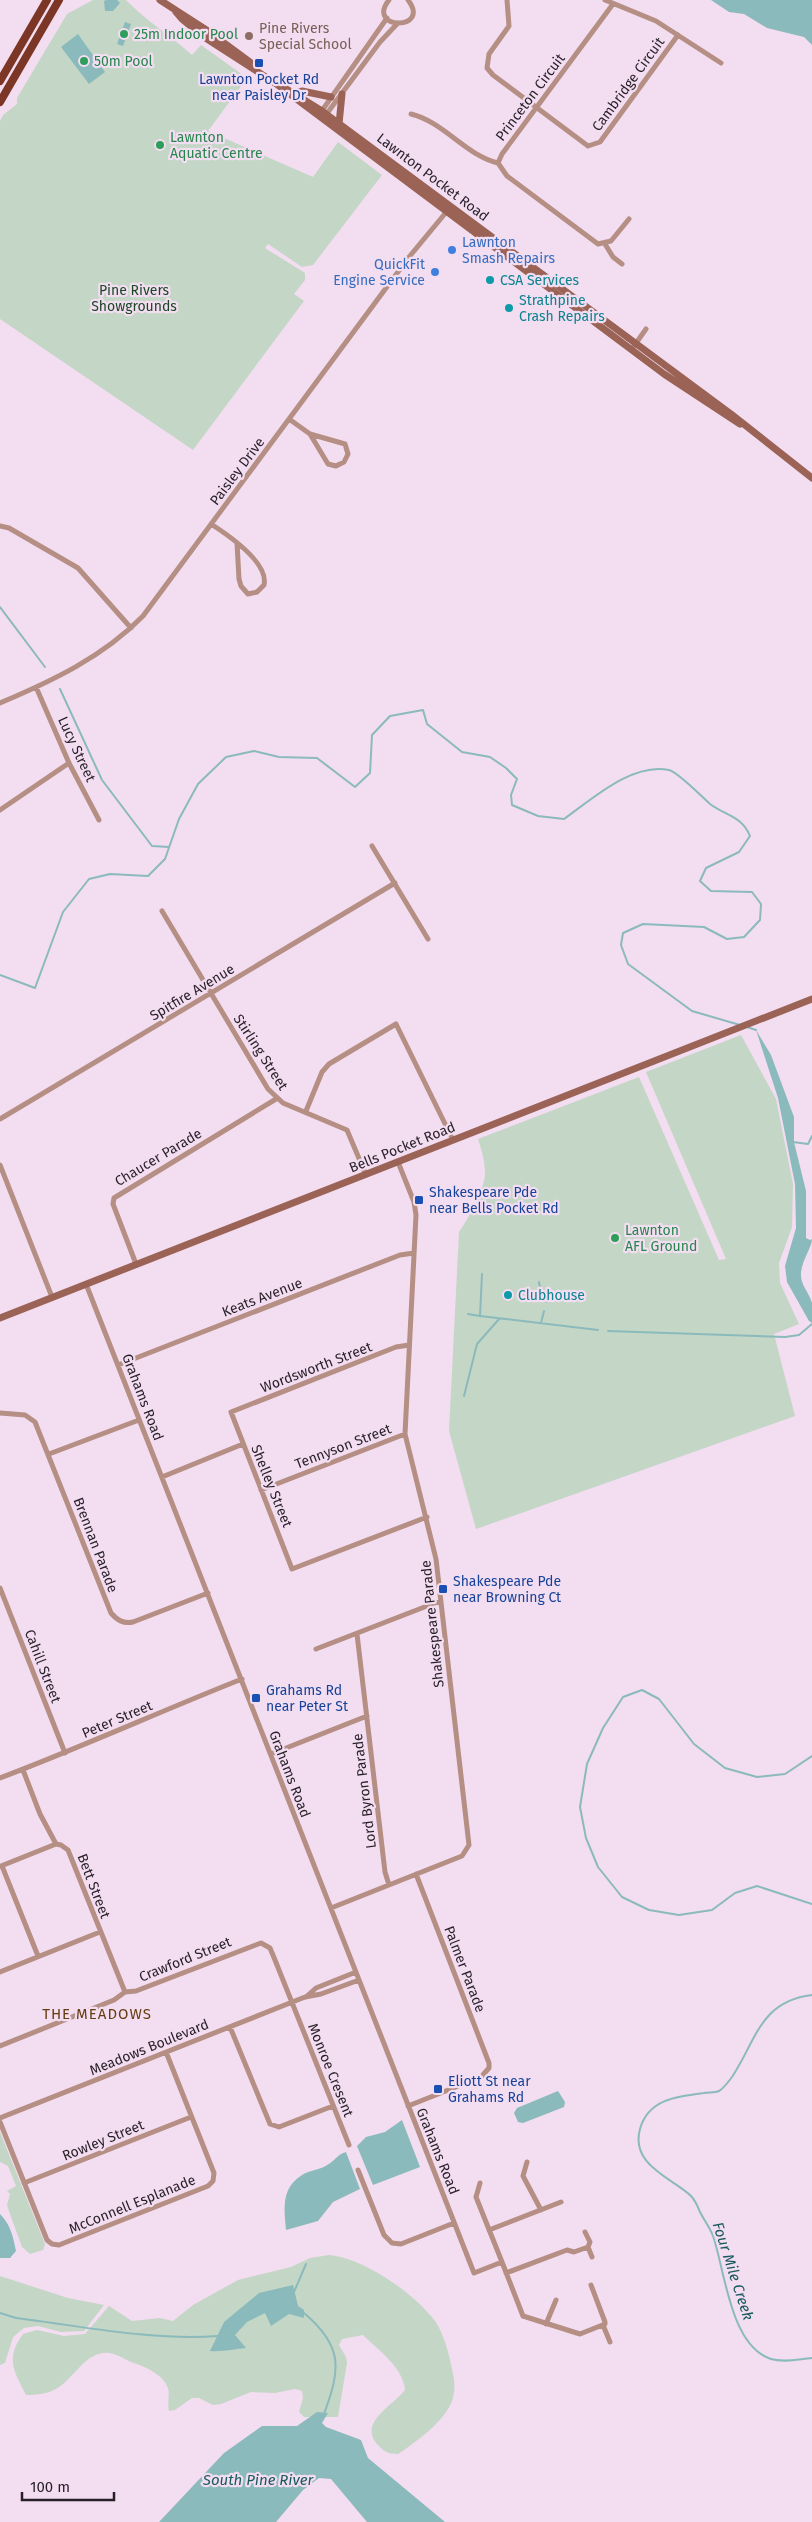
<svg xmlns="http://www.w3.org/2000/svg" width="812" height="2522" viewBox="0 0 812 2522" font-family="'Fira Sans',sans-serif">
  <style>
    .green { fill: #c4d6c6 }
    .water { fill: #8bbabc }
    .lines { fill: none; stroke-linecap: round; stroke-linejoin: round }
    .stream { stroke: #8bbabc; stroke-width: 2 }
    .minor { stroke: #b58e84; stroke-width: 5 }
    .secondary { stroke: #9a6356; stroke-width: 7 }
    .trunk { stroke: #7c3626; stroke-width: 8 }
    .leisure-dot { fill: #2e9e5b; stroke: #f3ddf1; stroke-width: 2 }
    .education-dot { fill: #8d6e63; stroke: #f3ddf1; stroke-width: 2 }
    .transit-dot { fill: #1a4fb4; stroke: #f3ddf1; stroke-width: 2 }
    .shop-dot { fill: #3f7fe0; stroke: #f3ddf1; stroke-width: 2 }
    .culture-dot { fill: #0f9aa8; stroke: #f3ddf1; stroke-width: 2 }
    .labels { text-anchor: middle; stroke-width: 4.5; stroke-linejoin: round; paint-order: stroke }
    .education-label { font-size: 14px; fill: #785e54; stroke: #f3ddf1; text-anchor: start }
    .leisure-label { font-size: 14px; fill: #27864d; stroke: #f3ddf1; text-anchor: start }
    .transit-label { font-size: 14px; fill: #164399; stroke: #f3ddf1; text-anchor: start }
    .street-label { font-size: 14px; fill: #271f27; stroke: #f3ddf1 }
    .shop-label { font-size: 14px; fill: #366cbe; stroke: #f3ddf1; text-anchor: start }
    .culture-label { font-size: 14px; fill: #0d838f; stroke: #f3ddf1; text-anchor: start }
    .park-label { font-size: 14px; fill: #194823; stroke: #f3ddf1 }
    .neighbourhood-label { font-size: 15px; letter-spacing: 1px; fill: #653d10; stroke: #f3ddf1 }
    .water-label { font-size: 15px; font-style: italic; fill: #17595c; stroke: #f3ddf1 }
  </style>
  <rect width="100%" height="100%" fill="#f3ddf1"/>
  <!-- green -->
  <path class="green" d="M93 0H126C146 21 171 36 192 55L201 45 247 78 208 131 313 177 338 142 382 175 313 265 302 267 268 244 265 248 305 273V280L294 294 304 301 193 450 0 319V121L3 115 17 104V98L67 14Z
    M741 1035 776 1099 793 1184 792 1227 779 1263 780 1283 799 1324 774 1334 795 1416 476 1529 449 1431 459 1232C467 1221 485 1188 485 1174 485 1162 482 1151 478 1139L639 1077 719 1260 726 1259 646 1072Z
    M0 2132 45 2244 43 2250 30 2254 22 2247 10 2214 7 2205 10 2194 7 2191 16 2186 8 2166 0 2162Z
    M329 2255C364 2258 415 2294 435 2321 443 2333 447 2347 450 2360 453 2374 457 2386 452 2401 444 2422 416 2442 398 2454 388 2454 383 2451 377 2444 358 2422 394 2405 405 2390 403 2367 379 2351 363 2335L342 2339 339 2345 346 2357 347 2363 338 2417H304L299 2412 303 2398 302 2391 295 2389 275 2393 251 2392 221 2404 213 2405 199 2398H192L175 2410 169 2411C167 2403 170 2394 168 2388 163 2374 144 2366 131 2362 124 2359 117 2354 109 2353 88 2351 77 2373 63 2384 53 2393 39 2395 26 2395 14 2371 5 2359 23 2334L37 2330 64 2336 85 2334 109 2306 132 2321 160 2318 173 2321 193 2305 238 2280 291 2267 310 2258Z
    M0 2276 68 2298 104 2305 84 2331 61 2332 38 2326 24 2328 13 2337 5 2363 0 2365Z"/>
  <!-- water -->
  <path class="water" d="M106 0H117L120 3 113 11H105L104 1Z
    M711 0H812V45L804 37 767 28 744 14 729 12Z
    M125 22 131 24 123 46 117 44Z
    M78 34 105 72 89 84 61 47Z
    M756 1030 771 1055 794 1117V1142L806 1191V1238L810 1240 812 1239C812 1247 802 1260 801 1273 800 1285 809 1292 812 1303 812 1309 812 1317 812 1323L809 1321 787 1282 785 1266 796 1228 795 1184 778 1098Z
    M558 2091 565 2102 564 2107 523 2123 518 2122 514 2113 517 2108Z
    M402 2120 420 2167 373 2185 357 2146 366 2137 385 2132Z
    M346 2152 360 2189 333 2202 318 2221 286 2230C284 2209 281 2188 302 2175 310 2170 320 2170 327 2165 335 2161 336 2155 346 2152Z
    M0 2214C11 2225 13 2237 16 2251L10 2258H0Z
    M293 2285 298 2306 304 2310V2318L289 2314 271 2326 265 2313 247 2322 235 2335 246 2348C233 2349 223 2352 210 2351L224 2322 259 2293Z
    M317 2412 328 2413 322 2423 326 2427 361 2440 368 2458 445 2522H367L331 2479 319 2478 303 2490 276 2522H159L224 2453 262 2426H297Z"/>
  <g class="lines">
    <!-- stream -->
    <path class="stream" d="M0 607 45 667
      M60 689 102 780 152 846 169 847
      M0 975 35 988 63 912 89 879 110 874 148 876 165 859 179 819 198 784 226 757 254 751 279 757 317 758 355 787 370 773 372 735 390 716 423 710 427 724 462 752 490 757 506 768 517 779 511 795 512 805 538 816 564 819C591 800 632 762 669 770 678 772 701 796 710 804 726 816 742 816 750 836L739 852 706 868 700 881 711 891 752 892 761 904 760 920 744 937 727 939 704 927 643 924 623 933 621 945 628 964 692 1011 740 1025
      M747 1027 756 1030
      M793 1142 808 1144 812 1136
      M482 1274 480 1316 598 1330
      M539 1282C539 1290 548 1294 547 1302
      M468 1314 480 1316
      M541 1323 544 1311
      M608 1331 785 1337 799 1335 812 1324
      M464 1396 477 1344 499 1319
      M812 1756 785 1774 757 1777 725 1768 694 1744 659 1699 642 1690 623 1697 603 1728 587 1764 580 1807 586 1838 598 1867 622 1897 649 1910 679 1915 712 1910 735 1893 757 1886 812 1904
      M812 1995C760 2001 756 2041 732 2077 729 2081 723 2089 719 2091 715 2093 708 2092 704 2093 678 2096 648 2099 640 2129 630 2165 672 2178 691 2196 695 2200 698 2207 700 2212 704 2220 710 2228 713 2236 725 2270 730 2346 771 2359 784 2363 799 2359 812 2358
      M294 2292 306 2264
      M0 2313 16 2318C82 2326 151 2341 218 2336
      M304 2313C343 2346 341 2368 324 2414"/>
    <!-- minor -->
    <path class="minor" d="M389 0C365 30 432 31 408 0
      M507 0 509 26 489 54 487 68 493 75 588 146 600 142 678 35
      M605 0 656 21 721 63
      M613 4 502 154 498 163 507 176 598 244 611 241 629 219
      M321 112 387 18
      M411 114C444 122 465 155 498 163
      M325 116 380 42 397 24
      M605 244 613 257 622 264
      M634 346 646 329
      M289 419 310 434 345 444 348 454 344 462 336 466 328 464 310 434
      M211 524C228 535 269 563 264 585L257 592 248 594 241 586 239 579 237 543
      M0 526 9 528 78 568 131 628
      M36 687 69 763 99 820
      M0 703C52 681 103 657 143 616L409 257 448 210
      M0 810 69 763
      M372 846 428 939
      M162 911 268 1089 283 1103 347 1130 366 1175
      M306 1111 322 1072 329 1064 396 1024 453 1140
      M0 1119 395 883
      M0 1165 52 1297
      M136 1264 113 1204 114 1198 276 1099
      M86 1284 474 2273 502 2262 523 2316 580 2334 605 2324V2322L591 2285
      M409 1345 396 1347 231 1412 292 1569 427 1517
      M118 1365 400 1255 414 1253
      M0 1413 25 1415 35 1422 111 1613C117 1620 123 1624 133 1622L208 1593
      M49 1454 139 1420
      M162 1477 243 1444
      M261 1490 405 1434
      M0 1588 65 1753
      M357 1634 385 1872 389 1885
      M316 1649 440 1601
      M271 1754 367 1716
      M23 1770 40 1814 56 1844 61 1845 68 1850 125 1992
      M0 1778C82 1747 161 1711 242 1679
      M1 1866 56 1844
      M2 1866 38 1956
      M331 1908 462 1856 469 1845 436 1559 405 1434 416 1215 414 1202 398 1162
      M0 1972 100 1932
      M306 1997 316 1988 356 1972
      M230 2027 270 2124 279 2127 333 2106
      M0 2046 114 2000 125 1992 136 1991 261 1943 270 1948 275 1960 349 2145
      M408 2106 481 2077 489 2068V2063L416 1874
      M0 2118 305 1997 321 1994 359 1980
      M0 2122 47 2240 52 2244 59 2245 208 2186 213 2181 214 2173 166 2052
      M527 2162 523 2176 541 2210
      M358 2170 384 2235 392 2243 401 2244 454 2223
      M24 2183 191 2117
      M480 2183 476 2197 502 2262
      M489 2230 561 2202
      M588 2247 592 2257
      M506 2273 567 2250 574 2252 588 2247 590 2242 585 2232
      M546 2324 556 2300
      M603 2325 610 2342"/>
    <!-- secondary -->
    <path class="secondary" d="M160 0 208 31 250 62
      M176 12 182 19 204 37 275 83 664 374 740 424
      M280 85 322 111 731 414 812 478
      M296 93 302 91 331 97
      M339 124 342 94
      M0 1318 812 999"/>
    <!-- trunk -->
    <path class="trunk" d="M0 81 47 0
      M0 102 59 0"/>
  </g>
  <!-- markers -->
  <g class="leisure-dot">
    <circle cx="124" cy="34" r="5"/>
    <circle cx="84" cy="61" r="5"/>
    <circle cx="160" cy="145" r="5"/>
    <circle cx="615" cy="1238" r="5"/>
  </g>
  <circle class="education-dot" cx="249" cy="36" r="5"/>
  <g class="transit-dot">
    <rect x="254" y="58" width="10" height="10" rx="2.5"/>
    <rect x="414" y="1195" width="10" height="10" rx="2.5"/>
    <rect x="438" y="1584" width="10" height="10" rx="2.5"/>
    <rect x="251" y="1693" width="10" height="10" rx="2.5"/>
    <rect x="433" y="2084" width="10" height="10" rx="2.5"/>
  </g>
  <g class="shop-dot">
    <circle cx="452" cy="250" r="5"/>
    <circle cx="435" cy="272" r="5"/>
  </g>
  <g class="culture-dot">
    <circle cx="490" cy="280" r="5"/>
    <circle cx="509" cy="308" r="5"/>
    <circle cx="508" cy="1295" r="5"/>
  </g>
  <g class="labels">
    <!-- education labels -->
    <g class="education-label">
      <text x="259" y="33">Pine Rivers<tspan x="259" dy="16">Special School</tspan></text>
    </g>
    <!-- leisure labels -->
    <g class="leisure-label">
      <text x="134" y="39">25m Indoor Pool</text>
      <text x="94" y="66">50m Pool</text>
      <text x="170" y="142">Lawnton<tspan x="170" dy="16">Aquatic Centre</tspan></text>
      <text x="625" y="1235">Lawnton<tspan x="625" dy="16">AFL Ground</tspan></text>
    </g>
    <!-- transit labels -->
    <g class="transit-label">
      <text x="259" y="84" text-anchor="middle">Lawnton Pocket Rd<tspan x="259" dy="16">near Paisley Dr</tspan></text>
      <text x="429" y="1197">Shakespeare Pde<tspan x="429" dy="16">near Bells Pocket Rd</tspan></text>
      <text x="453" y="1586">Shakespeare Pde<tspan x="453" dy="16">near Browning Ct</tspan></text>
      <text x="266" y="1695">Grahams Rd<tspan x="266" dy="16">near Peter St</tspan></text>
      <text x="448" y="2086">Eliott St near<tspan x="448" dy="16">Grahams Rd</tspan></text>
    </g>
    <!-- street labels -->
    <g class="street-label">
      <text transform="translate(628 84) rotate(-54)" y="5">Cambridge Circuit</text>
      <text transform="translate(530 97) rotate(-53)" y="5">Princeton Circuit</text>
      <text transform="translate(433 177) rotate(37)" y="5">Lawnton Pocket Road</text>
      <text transform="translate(237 471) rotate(-53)" y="5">Paisley Drive</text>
      <text transform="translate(77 749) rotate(65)" y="5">Lucy Street</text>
      <text transform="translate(192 992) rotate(-31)" y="5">Spitfire Avenue</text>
      <text transform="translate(261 1052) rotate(57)" y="5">Stirling Street</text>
      <text transform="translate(402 1147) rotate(-22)" y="5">Bells Pocket Road</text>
      <text transform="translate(158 1157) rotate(-31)" y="5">Chaucer Parade</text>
      <text transform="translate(262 1297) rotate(-21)" y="5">Keats Avenue</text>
      <text transform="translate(316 1367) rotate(-21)" y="5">Wordsworth Street</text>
      <text transform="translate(143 1397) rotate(69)" y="5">Grahams Road</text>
      <text transform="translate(343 1446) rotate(-21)" y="5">Tennyson Street</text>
      <text transform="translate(272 1486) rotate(68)" y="5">Shelley Street</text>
      <text transform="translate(96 1545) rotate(69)" y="5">Brennan Parade</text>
      <text transform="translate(432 1624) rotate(-96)" y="5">Shakespeare Parade</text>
      <text transform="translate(43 1666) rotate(69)" y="5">Cahill Street</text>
      <text transform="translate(117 1719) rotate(-23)" y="5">Peter Street</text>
      <text transform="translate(290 1774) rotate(69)" y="5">Grahams Road</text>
      <text transform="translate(364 1791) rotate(-97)" y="5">Lord Byron Parade</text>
      <text transform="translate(94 1886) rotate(69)" y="5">Bett Street</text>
      <text transform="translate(185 1959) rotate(-22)" y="5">Crawford Street</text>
      <text transform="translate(465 1969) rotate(69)" y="5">Palmer Parade</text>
      <text transform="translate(149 2047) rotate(-22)" y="5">Meadows Boulevard</text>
      <text transform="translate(331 2070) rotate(68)" y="5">Monroe Cresent</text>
      <text transform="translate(103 2140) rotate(-22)" y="5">Rowley Street</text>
      <text transform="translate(438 2151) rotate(68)" y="5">Grahams Road</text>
      <text transform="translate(132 2204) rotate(-22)" y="5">McConnell Esplanade</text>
    </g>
    <!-- shop labels -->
    <g class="shop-label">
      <text x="462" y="247">Lawnton<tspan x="462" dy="16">Smash Repairs</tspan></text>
      <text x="425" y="269" text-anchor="end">QuickFit<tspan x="425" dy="16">Engine Service</tspan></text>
    </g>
    <!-- culture labels -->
    <g class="culture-label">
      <text x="500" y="285">CSA Services</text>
      <text x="519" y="305">Strathpine<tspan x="519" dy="16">Crash Repairs</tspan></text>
      <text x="518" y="1300">Clubhouse</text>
    </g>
    <!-- park labels -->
    <g class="park-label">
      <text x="134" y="295">Pine Rivers<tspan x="134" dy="16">Showgrounds</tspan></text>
    </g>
    <!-- neighbourhood labels -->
    <g class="neighbourhood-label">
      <text x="97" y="2019">THE MEADOWS</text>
    </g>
    <!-- water labels -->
    <g class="water-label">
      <text transform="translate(733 2271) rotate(72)" y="5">Four Mile Creek</text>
      <text x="258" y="2485">South Pine River</text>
    </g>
  </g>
  <!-- scale -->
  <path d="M22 2492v8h92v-8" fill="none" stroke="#271f27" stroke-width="2.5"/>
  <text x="30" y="2492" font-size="15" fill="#271f27" stroke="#f3ddf1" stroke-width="4" paint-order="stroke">100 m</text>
</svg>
